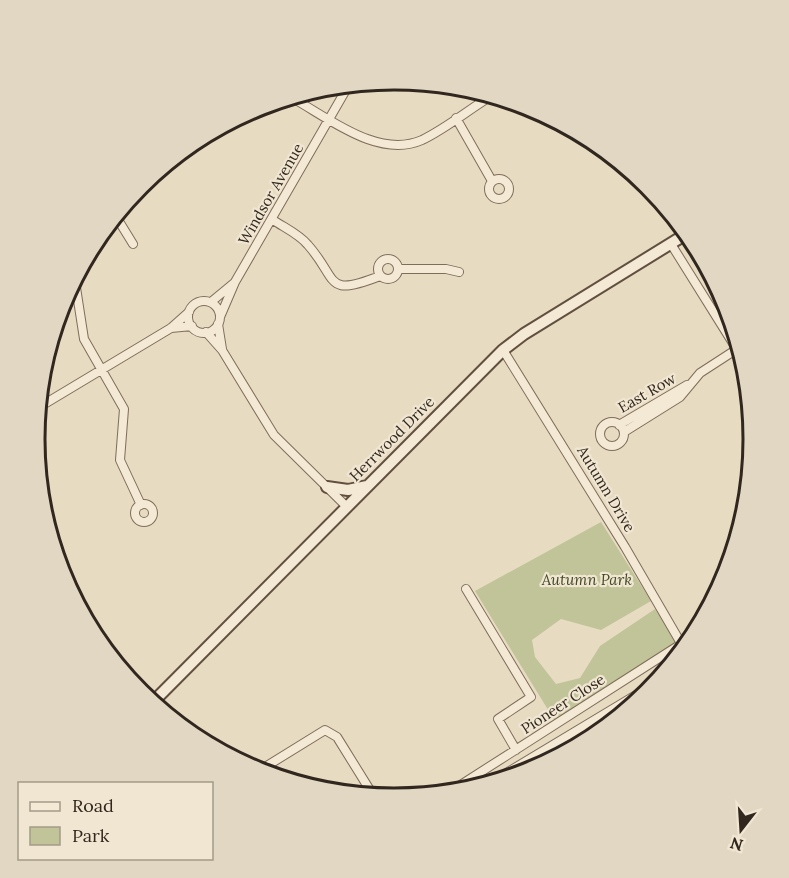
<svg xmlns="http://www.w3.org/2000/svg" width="789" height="878" viewBox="0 0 789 878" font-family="Lora,serif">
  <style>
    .park { fill: #c0c498 }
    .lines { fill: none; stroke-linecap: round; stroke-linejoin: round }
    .street-casing { stroke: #7f6d5c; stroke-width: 10 }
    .secondary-casing { stroke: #614f3f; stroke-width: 14 }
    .street { stroke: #f4e9d4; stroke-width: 8 }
    .secondary { stroke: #f4e9d4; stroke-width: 10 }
    .labels { text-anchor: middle; stroke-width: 4.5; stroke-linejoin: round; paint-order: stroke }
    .street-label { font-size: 15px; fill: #31271e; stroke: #f0e6d1 }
    .park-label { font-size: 15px; font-style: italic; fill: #434b27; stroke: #f0e6d1 }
    .rim { fill: none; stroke: #31271e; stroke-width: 3 }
  </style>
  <rect width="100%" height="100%" fill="#e7dbc2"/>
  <!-- park -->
  <path class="park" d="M601 522 651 601 601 630 561 619 532 640 535 657 556 684 580 678 600 646 655 609 681 644 555 721 475 591Z"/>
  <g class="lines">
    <defs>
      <path id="street" d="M294 99C330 119 379 159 422 140 445 129 467 111 488 98
        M456 118 492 181
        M489 189a10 10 0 1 1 20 0a10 10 0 1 1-20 0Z
        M117 218 133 244
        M273 220C285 228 299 234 308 245 339 280 324 298 380 276
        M671 244 736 348
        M378 269a10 10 0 1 1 20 0a10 10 0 1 1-20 0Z
        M398 269H446L459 272
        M75 281 84 339 124 409 120 460 141 505
        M188 317a16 16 0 1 1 32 0a16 16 0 1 1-32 0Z
        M211 302 234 283
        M220 317 235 282 347 88
        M218 324 222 349
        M171 328 192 326
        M206 332 222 350 274 435 347 507
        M503 350 625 547 682 645
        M41 406 171 328 189 312
        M600 434a12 12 0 1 1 24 0a12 12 0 1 1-24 0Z
        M619 425 687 385
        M624 432 680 397 700 373 737 349
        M135 513a9 9 0 1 1 18 0a9 9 0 1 1-18 0Z
        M466 589 531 697 498 719 516 750
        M257 772 325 730 337 737 373 795
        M498 778 656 683
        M459 786 681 644"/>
      <path id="secondary" d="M327 487 348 490 367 486
        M153 702 503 350 524 334 683 236"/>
    </defs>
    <!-- street casing -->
    <use href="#street" class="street-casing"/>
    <!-- secondary casing -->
    <use href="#secondary" class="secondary-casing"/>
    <!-- street -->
    <use href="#street" class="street"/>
    <!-- secondary -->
    <use href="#secondary" class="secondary"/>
  </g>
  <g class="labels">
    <!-- street labels -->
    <g class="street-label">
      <text transform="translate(271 194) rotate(-60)" y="5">Windsor Avenue</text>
      <text transform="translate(647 393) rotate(-30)" y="5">East Row</text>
      <text transform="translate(392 439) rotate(-45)" y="5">Herrwood Drive</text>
      <text transform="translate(606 489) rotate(59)" y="5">Autumn Drive</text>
      <text transform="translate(563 704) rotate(-33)" y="5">Pioneer Close</text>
    </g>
    <!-- park labels -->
    <g class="park-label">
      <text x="587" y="585">Autumn Park</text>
    </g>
  </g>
  <!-- crop -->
  <path d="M0 0H789V878H0ZM45 439a349 349 0 1 1 698 0a349 349 0 1 1-698 0Z" fill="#e1d7c3" fill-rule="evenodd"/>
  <path class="rim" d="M45 439a349 349 0 1 1 698 0a349 349 0 1 1-698 0Z"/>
  <!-- legend -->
  <rect x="18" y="782" width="195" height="78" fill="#f0e6d1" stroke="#a49a89" stroke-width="1.5"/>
  <rect x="30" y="802" width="30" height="9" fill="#f4e9d4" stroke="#a49a89" stroke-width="1.5"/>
  <text x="72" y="812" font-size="18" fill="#31271e">Road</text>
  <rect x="30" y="827" width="30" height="18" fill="#c0c498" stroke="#a49a89" stroke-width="1.5"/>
  <text x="72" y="842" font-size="18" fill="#31271e">Park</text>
  <!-- north arrow -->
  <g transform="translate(741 830) rotate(197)" stroke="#f0e6d1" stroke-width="4.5" paint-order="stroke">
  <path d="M0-4.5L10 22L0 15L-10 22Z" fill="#31271e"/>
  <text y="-9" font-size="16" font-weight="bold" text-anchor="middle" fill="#31271e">N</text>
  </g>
</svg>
